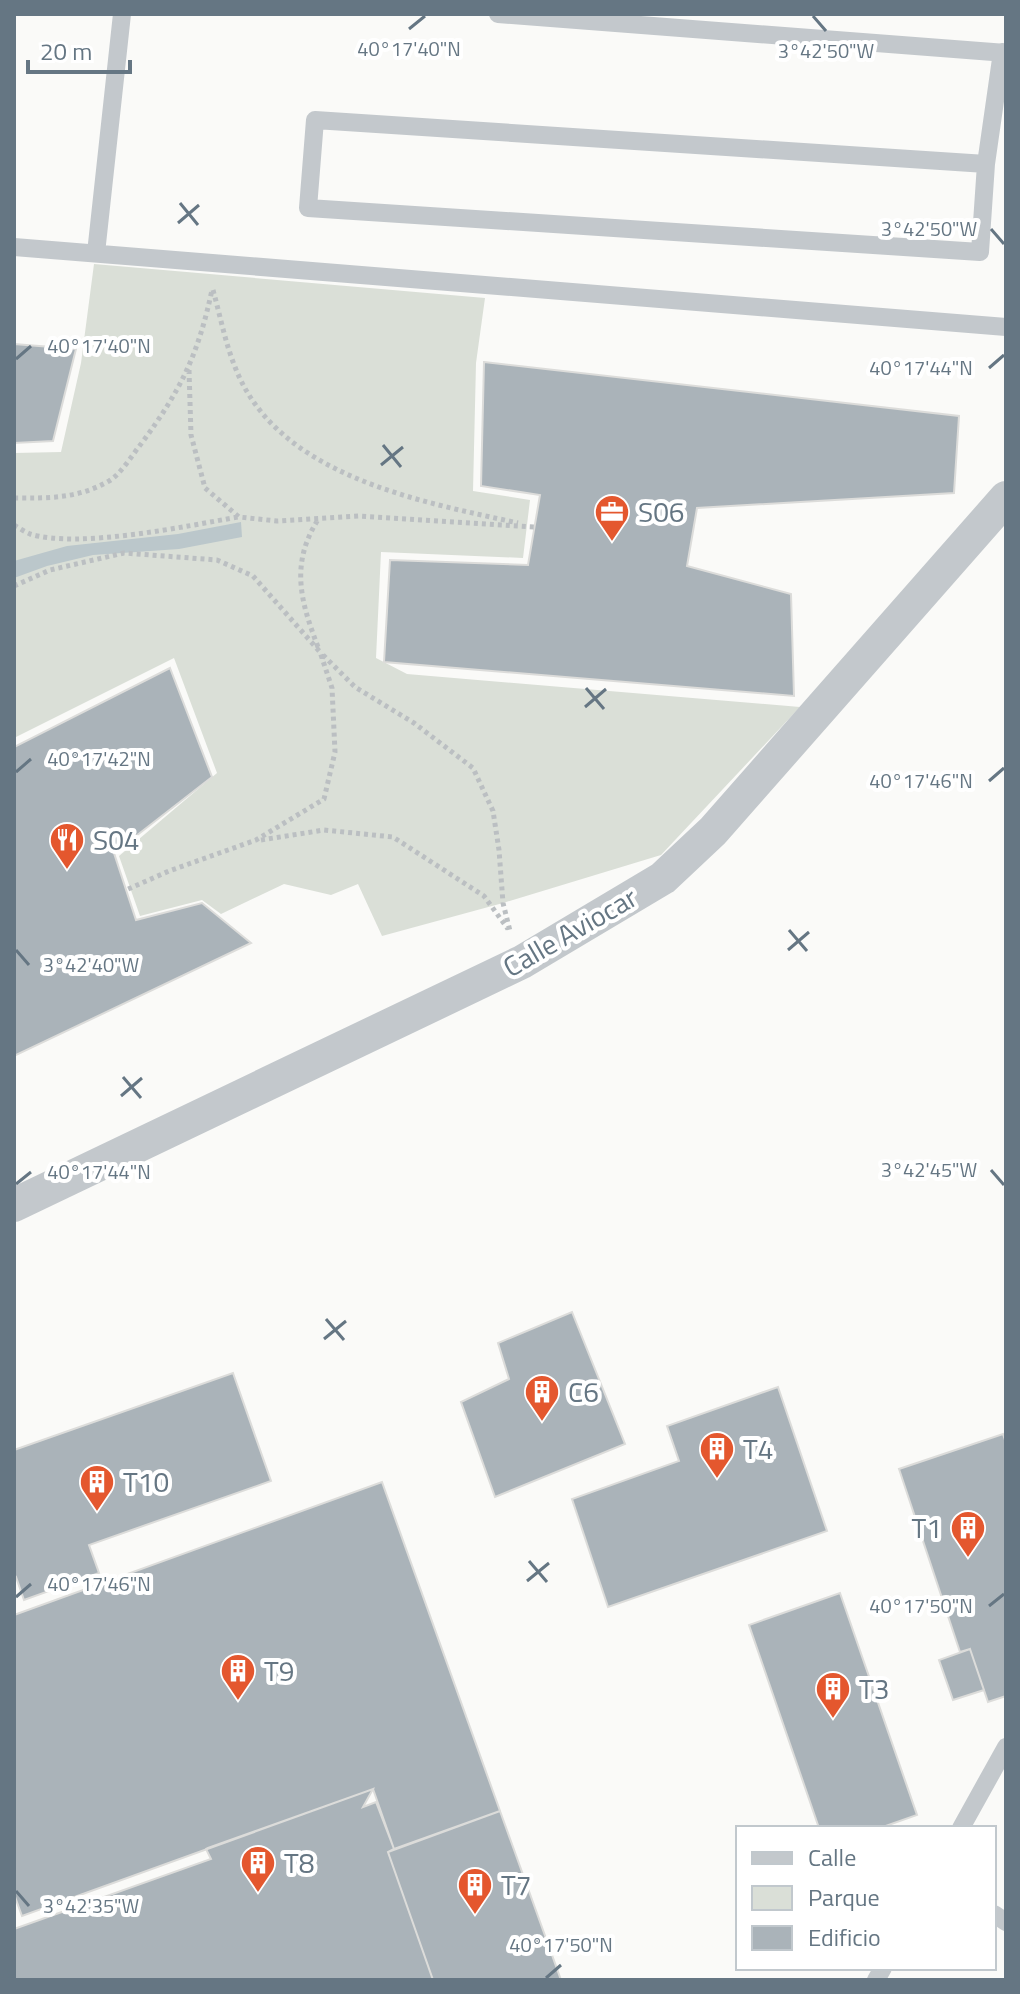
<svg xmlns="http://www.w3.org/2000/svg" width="1020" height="1994" viewBox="0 0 1020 1994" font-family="'Titillium Web',sans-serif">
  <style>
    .green { fill: #dadfd7 }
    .water { fill: #bbc7cb }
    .building { fill: #aab3b9; stroke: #dcdcda; stroke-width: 2 }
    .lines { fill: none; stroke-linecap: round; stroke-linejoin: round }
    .path { stroke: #bbbfc2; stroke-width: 5; stroke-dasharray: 4 4; stroke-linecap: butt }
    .service { stroke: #c3c8cc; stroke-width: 18 }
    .minor { stroke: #c3c8cc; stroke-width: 34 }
    .ticks { fill: none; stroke: #657683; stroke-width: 3 }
    .labels { text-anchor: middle; stroke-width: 8; stroke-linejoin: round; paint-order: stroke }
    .poi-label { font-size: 28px; fill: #657683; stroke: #fff; text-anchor: start }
    .street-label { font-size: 28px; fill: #657683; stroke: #fff }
    .ticks-label { font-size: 20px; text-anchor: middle; fill: #657683; stroke: #fff; stroke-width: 8; stroke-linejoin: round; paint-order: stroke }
  </style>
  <rect width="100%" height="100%" fill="#fafaf8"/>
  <!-- green -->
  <path class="green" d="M94 264 485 298 476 363 473 491 530 500 523 558 381 552 376 658 407 674 800 707 661 855 503 903 382 936 358 884 331 895 284 884 221 914 202 900 140 916 119 856 217 773 174 658 14 738V453L61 452 81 363Z"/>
  <!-- water -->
  <path class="water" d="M241 522 242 537 179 549 93 555 47 566 14 578V561L67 546 178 534Z"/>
  <!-- building -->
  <path class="building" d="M14 344 76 349 53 441 14 443Z
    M484 362 959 416 954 493 697 508 687 566 791 594 794 696 384 662 390 560 528 565 540 495 481 486Z
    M170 668 212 777 114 853 136 920 202 903 251 943 14 1056V747Z
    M572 1312 625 1444 495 1497 461 1402 509 1379 498 1343Z
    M233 1373 271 1481 89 1545 99 1573 24 1600 16 1577 14 1578V1450Z
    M778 1387 827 1531 608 1607 572 1499 679 1461 667 1426Z
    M1003 1434 1006 1443V1696L988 1702 970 1649 960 1652 899 1469Z
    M382 1482 500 1811 394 1849 373 1789 22 1916 14 1894V1615Z
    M840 1593 917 1815 880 1828H819L749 1625Z
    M970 1649 984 1690 953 1700 939 1660Z
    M373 1789 363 1807 376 1802 394 1849 388 1852 433 1980H14V1929L211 1859 206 1849 208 1848Z
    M500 1811 561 1980H433L388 1852Z"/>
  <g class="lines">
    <!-- path -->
    <path class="path" d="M213 290C220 315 225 342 235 367 277 476 418 501 518 523
      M189 370 191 435 205 488 239 517 277 521 359 516 535 527
      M14 498C49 498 77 499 109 481 121 474 132 455 141 444 181 390 198 355 212 290
      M14 525C19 528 25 532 30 534 78 549 187 526 238 517
      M14 586 50 570 124 553 217 560 253 576 320 652 332 688 335 752 324 799 256 840 169 871 126 890
      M318 647C300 600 290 563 319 518
      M323 655 355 687 414 723 473 768 493 811 499 850 503 903 510 931
      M261 840 324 830 393 837 484 896 508 929"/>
    <!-- service -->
    <path class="service" d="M498 14 1006 53
      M315 120 986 164 980 252 308 208Z
      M986 164 1002 52
      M14 247 1006 327
      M96 253 122 14
      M961 1828 1006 1747
      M994 1914 1006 1922
      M876 1980 883 1968"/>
    <!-- minor -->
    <path class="minor" d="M14 1205 522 962 663 878 713 831 1006 498"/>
  </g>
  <!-- ticks -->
  <path class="ticks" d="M813 16 826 31M409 29 425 16M180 203 198 225M178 223 199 205M991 229 1004 244M16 359 31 346M989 368 1004 355M383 445 401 467M381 465 403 447M586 688 604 709M585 707 606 689M16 772 31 759M989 781 1004 768M789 930 807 951M16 950 29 965M788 950 809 932M123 1077 141 1098M121 1096 142 1078M991 1170 1004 1185M16 1184 31 1172M326 1319 344 1340M324 1339 346 1321M529 1561 547 1582M527 1581 549 1563M16 1597 31 1584M989 1606 1004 1594M16 1891 29 1906M546 1978 561 1965"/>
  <!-- icons -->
  <defs>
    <symbol id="office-pin" viewBox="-11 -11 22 30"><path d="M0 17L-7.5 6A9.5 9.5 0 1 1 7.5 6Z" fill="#e4572e" stroke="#fff"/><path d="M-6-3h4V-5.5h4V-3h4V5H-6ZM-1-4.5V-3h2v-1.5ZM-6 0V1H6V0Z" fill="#fff"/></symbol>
    <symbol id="restaurant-pin" viewBox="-11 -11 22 30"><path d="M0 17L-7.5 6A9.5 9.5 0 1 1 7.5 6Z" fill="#e4572e" stroke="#fff"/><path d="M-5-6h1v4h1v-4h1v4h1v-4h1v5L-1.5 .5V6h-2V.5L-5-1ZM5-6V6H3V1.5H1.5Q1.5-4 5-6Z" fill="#fff"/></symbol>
    <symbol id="building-pin" viewBox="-11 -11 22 30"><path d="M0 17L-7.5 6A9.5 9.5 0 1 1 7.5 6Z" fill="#e4572e" stroke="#fff"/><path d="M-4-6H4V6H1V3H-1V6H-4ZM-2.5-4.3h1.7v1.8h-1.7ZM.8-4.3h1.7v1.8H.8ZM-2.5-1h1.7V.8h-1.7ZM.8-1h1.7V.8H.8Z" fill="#fff"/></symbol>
  </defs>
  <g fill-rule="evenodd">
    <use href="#office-pin" x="592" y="492" width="40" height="54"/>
    <use href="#restaurant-pin" x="47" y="820" width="40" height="54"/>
    <use href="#building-pin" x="522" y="1372" width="40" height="54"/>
    <use href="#building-pin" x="697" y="1429" width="40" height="54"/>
    <use href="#building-pin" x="77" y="1462" width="40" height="54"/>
    <use href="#building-pin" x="948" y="1508" width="40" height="54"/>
    <use href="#building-pin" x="218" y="1651" width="40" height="54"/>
    <use href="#building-pin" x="813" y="1669" width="40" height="54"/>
    <use href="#building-pin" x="238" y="1843" width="40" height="54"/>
    <use href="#building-pin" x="455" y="1865" width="40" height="54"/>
  </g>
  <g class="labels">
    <!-- poi labels -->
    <g class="poi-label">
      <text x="638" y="522">S06</text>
      <text x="93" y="850">S04</text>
      <text x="568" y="1402">C6</text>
      <text x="743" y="1459">T4</text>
      <text x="123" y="1492">T10</text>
      <text x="942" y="1538" text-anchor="end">T1</text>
      <text x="264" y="1681">T9</text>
      <text x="859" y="1699">T3</text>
      <text x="284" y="1873">T8</text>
      <text x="501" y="1895">T7</text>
    </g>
    <!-- street labels -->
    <g class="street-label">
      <text transform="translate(570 932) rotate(-30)" y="10">Calle Aviocar</text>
    </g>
  </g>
  <g class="ticks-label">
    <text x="409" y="56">40°17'40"N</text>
    <text x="826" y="58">3°42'50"W</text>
    <text x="929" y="236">3°42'50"W</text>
    <text x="99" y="353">40°17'40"N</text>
    <text x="921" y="375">40°17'44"N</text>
    <text x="99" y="766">40°17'42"N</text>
    <text x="921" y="788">40°17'46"N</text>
    <text x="91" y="972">3°42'40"W</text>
    <text x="929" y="1177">3°42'45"W</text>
    <text x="99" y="1179">40°17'44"N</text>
    <text x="99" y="1591">40°17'46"N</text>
    <text x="921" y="1613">40°17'50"N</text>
    <text x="91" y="1913">3°42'35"W</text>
    <text x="561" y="1952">40°17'50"N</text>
  </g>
  <!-- border -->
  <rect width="1020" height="1994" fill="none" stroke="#657683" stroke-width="32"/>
  <!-- legend -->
  <rect x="736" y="1826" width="260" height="144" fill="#ffffff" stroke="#c1c8cd" stroke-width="2"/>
  <rect x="752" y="1852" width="40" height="12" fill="#c3c8cc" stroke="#c1c8cd" stroke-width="2"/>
  <text x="808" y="1866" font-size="24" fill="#657683">Calle</text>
  <rect x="752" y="1886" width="40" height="24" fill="#dadfd7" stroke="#c1c8cd" stroke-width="2"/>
  <text x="808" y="1906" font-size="24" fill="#657683">Parque</text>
  <rect x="752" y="1926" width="40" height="24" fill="#aab3b9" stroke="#c1c8cd" stroke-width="2"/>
  <text x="808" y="1946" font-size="24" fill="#657683">Edificio</text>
  <!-- scale -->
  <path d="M28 60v12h102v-12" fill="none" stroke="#657683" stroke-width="4"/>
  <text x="40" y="60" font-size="24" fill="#657683" stroke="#ffffff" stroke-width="6" paint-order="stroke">20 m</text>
</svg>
